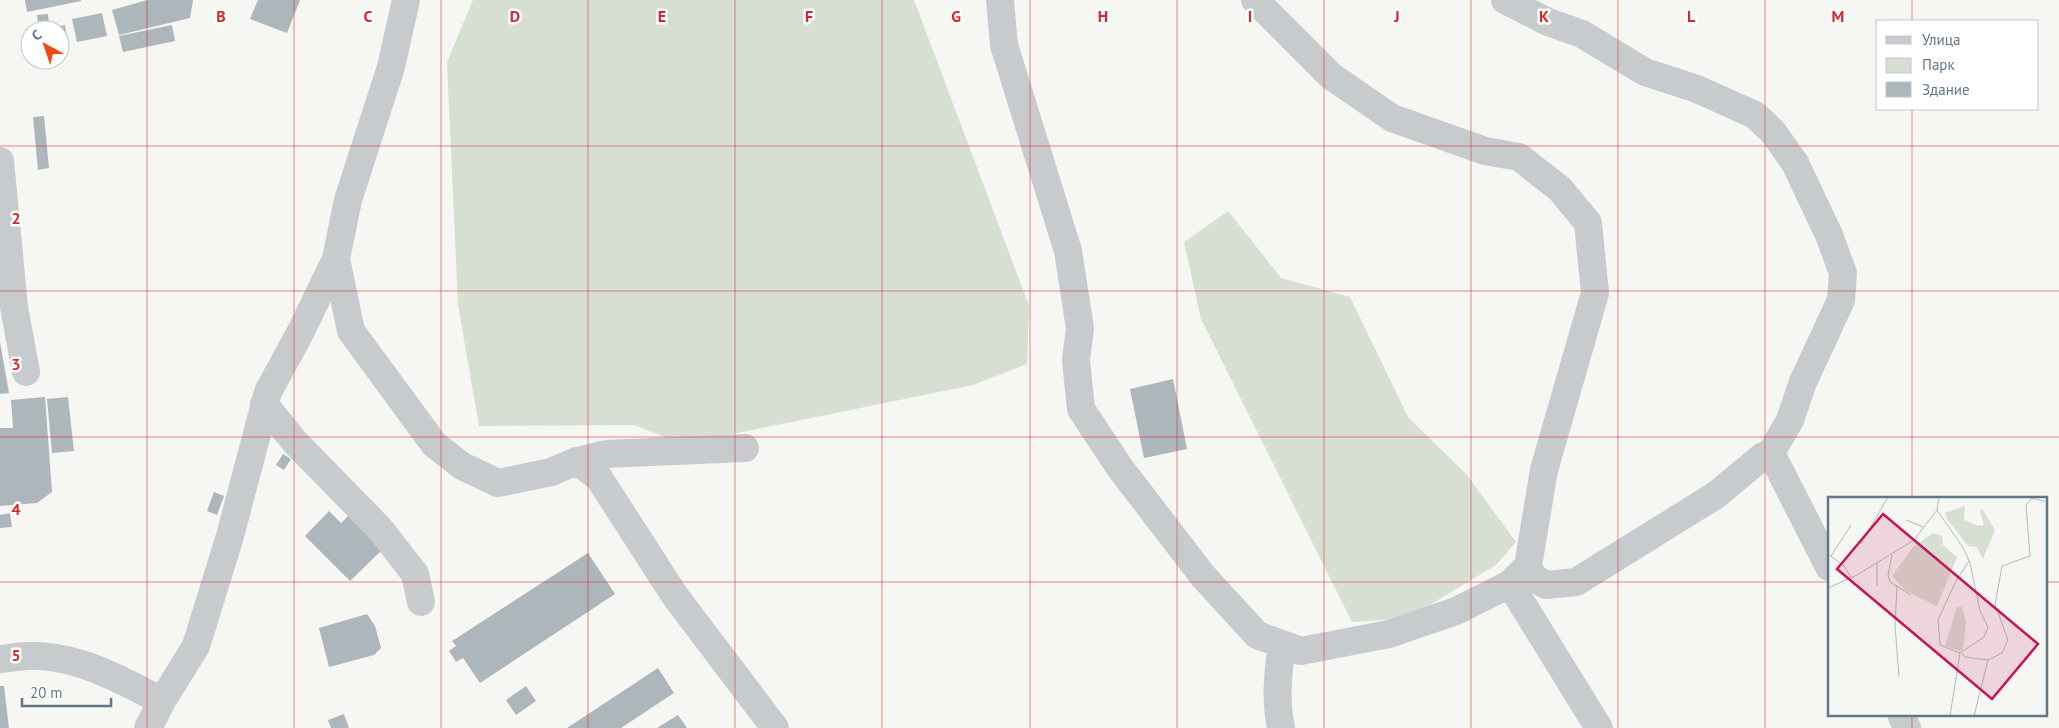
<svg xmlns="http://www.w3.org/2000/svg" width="2059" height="728" viewBox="0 0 2059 728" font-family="'PT Sans',sans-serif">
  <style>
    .green { fill: #d7ded2 }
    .building { fill: #adb6bb }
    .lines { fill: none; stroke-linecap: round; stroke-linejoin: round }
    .minor { stroke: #c8cbce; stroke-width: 28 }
    .grid { fill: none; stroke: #d62828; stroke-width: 1; stroke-opacity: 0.55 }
    .inset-road { fill: none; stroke: #b2bbc0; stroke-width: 1 }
    .view { fill: #c2185b; fill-opacity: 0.15; stroke: #c2185b; stroke-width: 2.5 }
    .inset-edge { fill: none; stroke: #627686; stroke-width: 2.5 }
    .grid-label { font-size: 16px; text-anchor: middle; font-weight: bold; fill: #d62828; stroke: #fff; stroke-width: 5; stroke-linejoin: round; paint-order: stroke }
  </style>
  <rect width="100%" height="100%" fill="#f6f6f2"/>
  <!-- green -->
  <path class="green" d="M473 0H914L1029 306 1027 364 973 385 683 444 634 425 479 426 458 305 447 62Z
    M1228 211 1281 278 1350 297 1408 417 1466 474 1516 542 1496 565 1408 618 1352 622 1201 319 1184 242Z"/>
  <!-- building -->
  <path class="building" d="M25 0H81V1L27 12Z
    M147 0H193L190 18 119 35 112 10Z
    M258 0H300L287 33 250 19Z
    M102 13 107 36 77 42 72 19Z
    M48 14 49 23 38 24 37 15Z
    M65 25 68 42 60 44V30H44Z
    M172 25 175 41 123 52 119 36Z
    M44 116 49 168 38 170 33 117Z
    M0 342 9 393 0 394Z
    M1173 379 1187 449 1144 458 1130 389Z
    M45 397 52 492 37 503 0 506V428H13L11 400Z
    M68 397 74 451 52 453 47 399Z
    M283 454 291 459 284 470 276 465Z
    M214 492 224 496 217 515 207 511Z
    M329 511 341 523 348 516 382 550 350 581 305 536Z
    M10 513 12 527 0 528V515Z
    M588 553 615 594 480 683 463 658 456 662 449 651 456 646 452 641Z
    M367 614 375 626 381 648 374 655 329 667 319 628Z
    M658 668 674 693 621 728H567Z
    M0 686H4L9 728H0Z
    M526 686 536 701 516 715 506 700Z
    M344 714 349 728H331L328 720Z
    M678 715 687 728H657Z"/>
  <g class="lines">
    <!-- minor -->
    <path class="minor" d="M1000 0 1004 45 1068 251 1080 328 1076 360 1081 409 1120 468 1203 576 1257 635 1301 651 1389 634 1456 611 1510 584 1528 566 1544 470 1595 293 1588 223 1560 189 1519 157 1485 151 1392 118 1331 76 1255 0
      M1505 0 1548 22 1582 34 1645 72 1697 89 1755 115 1773 132 1795 163 1829 235 1843 273 1841 300 1803 382 1790 420 1771 453 1829 567
      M0 161 14 307 26 372
      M336 259 351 331 434 444 462 466 498 483 551 472 577 461 606 454 745 448
      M264 404 295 442 380 529 415 574 421 602
      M577 461 599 478 675 596 775 728
      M1528 566 1533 577 1546 585 1576 582 1716 495 1763 456 1771 453
      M1510 584 1599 728
      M0 659C12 658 26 655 39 656 83 658 123 681 162 701
      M1901 714 1907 728
      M148 728 162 701 196 646 230 536 268 392 300 333 336 259 348 200 391 67 406 0
      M1281 728C1275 700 1278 672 1282 644"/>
  </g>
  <!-- grid -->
  <path class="grid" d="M147 0V728M294 0V728M441 0V728M588 0V728M735 0V728M882 0V728M1030 0V728M1177 0V728M1324 0V728M1471 0V728M1618 0V728M1765 0V728M1912 0V21M1912 109V498M0 146H2059M0 291H2059M0 437H2059M0 582H1829M2045 582H2059M1912 714V728"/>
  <!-- overview -->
  <g transform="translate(1828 497)">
    <rect width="219" height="219" fill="#f6f6f2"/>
    <path d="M137 9 136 23 150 29 156 28 152 14 154 12 167 33 155 62 149 50 140 49 119 22 117 16ZM105 36 114 39 115 48 129 60 109 109 78 94 64 79 85 50ZM129 110H134L138 125 135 153 132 154 117 149Z" fill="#d7ded2"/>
    <path class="inset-road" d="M109 13 134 49 138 57 141 64 142 66 152 114 160 130 156 140 132 156 112 148 110 123 128 84 141 64M78 23 95 30M33 47 60 0M0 57 16 69 23 80M64 58 60 78 62 85 83 98M3 59 23 28M69 88 67 128 71 180M49 89V65M0 91 29 78 86 43 109 13 111 0M134 156 137 160 160 163M122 219 132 156M146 219 160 163 174 156 180 143 167 107 174 69 202 59 198 8 204 1 219 5"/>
    <path class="view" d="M55 17 210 147 164 202 9 72Z"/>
    <rect width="219" height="219" class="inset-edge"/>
  </g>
  <g class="grid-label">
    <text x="221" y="22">B</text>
    <text x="368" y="22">C</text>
    <text x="515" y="22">D</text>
    <text x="662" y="22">E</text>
    <text x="809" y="22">F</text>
    <text x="956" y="22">G</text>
    <text x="1103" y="22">H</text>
    <text x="1250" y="22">I</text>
    <text x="1397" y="22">J</text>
    <text x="1544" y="22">K</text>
    <text x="1691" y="22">L</text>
    <text x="1838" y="22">M</text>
    <text x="16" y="224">2</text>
    <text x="16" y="370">3</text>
    <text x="16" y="515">4</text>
    <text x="16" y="661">5</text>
  </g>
  <!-- legend -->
  <rect x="1876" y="20" width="162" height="90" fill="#ffffff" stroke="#c0c8cf"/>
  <rect x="1886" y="36" width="25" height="8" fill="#c8cbce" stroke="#c0c8cf"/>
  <text x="1922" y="45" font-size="15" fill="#627686">Улица</text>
  <rect x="1886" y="58" width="25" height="15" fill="#d7ded2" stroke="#c0c8cf"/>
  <text x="1922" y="70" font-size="15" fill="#627686">Парк</text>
  <rect x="1886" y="82" width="25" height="15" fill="#adb6bb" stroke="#c0c8cf"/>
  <text x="1922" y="95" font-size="15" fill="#627686">Здание</text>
  <!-- north arrow -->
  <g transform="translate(45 45) rotate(320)"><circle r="24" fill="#ffffff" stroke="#c0c8cf"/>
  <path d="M0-4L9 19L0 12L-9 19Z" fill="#f14816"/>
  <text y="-8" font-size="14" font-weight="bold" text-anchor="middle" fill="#627686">С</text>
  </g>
  <!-- scale -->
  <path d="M22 698v8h89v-8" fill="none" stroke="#627686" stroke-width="2.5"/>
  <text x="30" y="698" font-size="15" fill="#627686" stroke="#ffffff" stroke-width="4" paint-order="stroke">20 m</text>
</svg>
